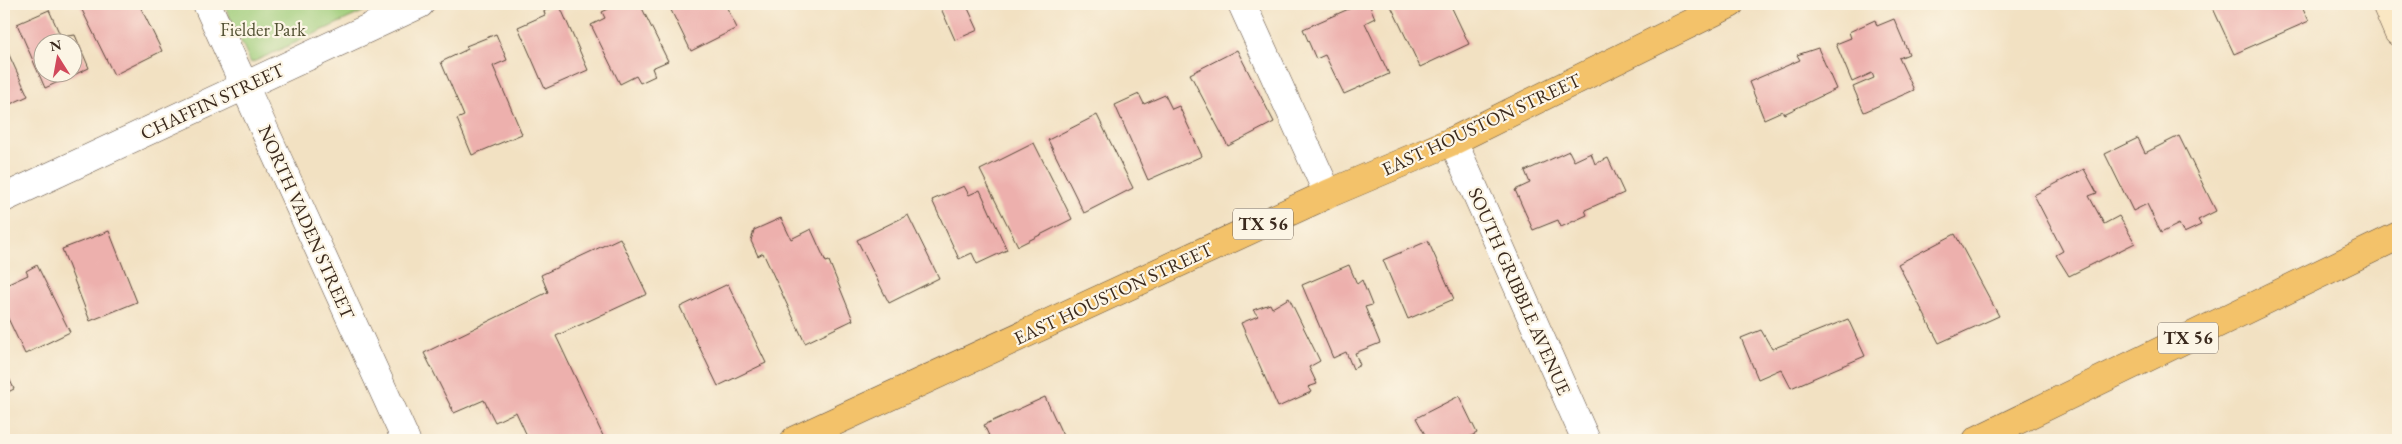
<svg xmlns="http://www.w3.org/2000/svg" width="2402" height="444" viewBox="0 0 2402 444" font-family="'EB Garamond',serif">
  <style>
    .green { fill: #a0cd7b; stroke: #6e7c4c }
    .building { fill: #edb0ad; fill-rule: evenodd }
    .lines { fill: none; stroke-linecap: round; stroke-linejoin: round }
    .minor-casing { stroke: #564537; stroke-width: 29 }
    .secondary-casing { stroke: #564537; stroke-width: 29 }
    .primary-casing { stroke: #564537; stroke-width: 29 }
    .minor { stroke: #fff; stroke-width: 28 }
    .secondary { stroke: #fae7c3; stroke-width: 28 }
    .primary { stroke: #f3c26a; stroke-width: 28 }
    .labels { text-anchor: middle; stroke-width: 4.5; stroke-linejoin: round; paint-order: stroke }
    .shield { fill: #fcf5e5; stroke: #75675a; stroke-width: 1 }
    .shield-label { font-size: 18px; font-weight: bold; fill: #3b2a1e }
    .park-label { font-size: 19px; fill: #545335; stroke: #fcf5e5 }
    .street-label { font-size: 19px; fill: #3b2a1e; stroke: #fcf5e5 }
  </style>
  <rect width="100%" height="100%" fill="#fcf5e5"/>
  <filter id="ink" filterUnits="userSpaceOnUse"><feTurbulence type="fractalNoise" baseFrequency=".02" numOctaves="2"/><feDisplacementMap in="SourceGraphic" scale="10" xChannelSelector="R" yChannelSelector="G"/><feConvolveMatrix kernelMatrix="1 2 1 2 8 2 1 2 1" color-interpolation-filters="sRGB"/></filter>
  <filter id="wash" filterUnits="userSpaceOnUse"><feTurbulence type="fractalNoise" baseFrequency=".0096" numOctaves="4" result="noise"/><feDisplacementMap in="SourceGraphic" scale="20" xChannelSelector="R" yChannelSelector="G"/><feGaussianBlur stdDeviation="1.12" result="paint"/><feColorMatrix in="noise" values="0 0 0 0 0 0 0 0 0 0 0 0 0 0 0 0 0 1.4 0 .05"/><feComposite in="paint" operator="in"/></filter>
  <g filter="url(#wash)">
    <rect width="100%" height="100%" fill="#f2e1c2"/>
    <!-- green -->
    <path class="green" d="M224 4H380L251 63Z"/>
    <g id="blocks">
      <!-- building -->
      <path class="building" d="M79 4H139L162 51 114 75Z
        M559 4 588 70 545 89 518 27 545 15 544 11Z
        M619 4H640L668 61 652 68 655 76 640 83 636 76 620 84 591 25 605 18 602 12Z
        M668 4H725L737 28 691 51Z
        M939 4H966L978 30 955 40Z
        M1360 4H1369L1375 18 1365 23 1389 74 1344 94 1325 55 1316 59 1303 29Z
        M1390 4H1450L1469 44 1420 67Z
        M2211 4H2301L2309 21 2234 54Z
        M49 10 61 37 75 35 89 68 45 88 17 24ZM42 42H72V72H42Z
        M1894 19 1909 54 1899 58 1914 90 1864 112 1853 87 1874 78 1872 73 1852 82 1836 44 1851 38 1849 32 1875 20 1877 26Z
        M496 34 507 60 493 66 522 134 472 155 457 119 464 116 441 62 468 49 466 46Z
        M4 44 28 96 4 107Z
        M1818 48 1836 89 1784 114 1782 111 1764 119 1749 82 1800 60 1797 55Z
        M1237 50 1274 122 1228 146 1190 74Z
        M1139 94 1144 104 1165 95 1172 109 1179 106 1202 156 1148 180 1115 105Z
        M1097 115 1133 188 1084 213 1048 140Z
        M2179 136 2216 211 2198 220 2201 225 2184 233 2179 224 2161 233 2147 204 2133 211 2105 154 2138 138 2145 153Z
        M1034 143 1072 219 1018 246 980 170Z
        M1569 151 1574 161 1591 153 1595 164 1608 158 1624 193 1585 210 1587 215 1561 227 1558 220 1533 230 1515 190 1530 183 1525 171Z
        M2084 169 2097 193 2089 196 2104 224 2119 216 2135 243 2069 276 2056 255 2063 251 2034 195Z
        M964 186 969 195 980 190 1007 250 977 264 972 253 959 259 932 200Z
        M908 215 939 278 889 303 857 240Z
        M781 218 791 239 811 229 826 262 829 261 853 320 805 343 763 253 758 256 751 241 754 230Z
        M109 231 137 302 90 321 62 249Z
        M1955 234 1999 316 1939 343 1898 264Z
        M620 238 647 294 556 336 605 440H529L516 412 495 422 484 400 454 413 424 353 548 292 541 275Z
        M1428 241 1454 299 1408 319 1383 260Z
        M37 265 70 332 25 354 4 310V286L28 275 26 271Z
        M1349 265 1357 284 1362 280 1372 305 1365 307 1380 343 1355 353 1360 365 1353 369 1346 352 1333 358 1302 285Z
        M728 284 766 363 718 386 680 307Z
        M1289 298 1320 361 1309 367 1317 384 1308 387 1311 392 1278 407 1241 323 1258 316 1253 310 1270 304 1272 308Z
        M1848 319 1865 356 1791 388 1781 369 1758 379 1741 338 1761 330 1772 349Z
        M4 367 14 389 4 394Z
        M1459 396 1477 433 1463 440H1428L1416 418Z
        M1045 397 1065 440H991L984 425Z"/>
    </g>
  </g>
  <g filter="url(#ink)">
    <use href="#blocks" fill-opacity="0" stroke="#564537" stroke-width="1"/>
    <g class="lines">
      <defs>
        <path id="minor" d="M207 4 406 440
          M1242 4 1328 194
          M1453 141 1586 440
          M4 198 420 4"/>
        <path id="secondary" d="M2386 4 2398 32"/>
        <path id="primary" d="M795 440 1328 194 1453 141 1730 4
          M1977 440 2398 236"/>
      </defs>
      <!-- minor casing -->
      <use href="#minor" class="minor-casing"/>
      <!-- secondary casing -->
      <use href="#secondary" class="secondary-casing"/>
      <!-- primary casing -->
      <use href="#primary" class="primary-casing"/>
      <!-- minor -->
      <use href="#minor" class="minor"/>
      <!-- secondary -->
      <use href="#secondary" class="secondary"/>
      <!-- primary -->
      <use href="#primary" class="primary"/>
    </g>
  </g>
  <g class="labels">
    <!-- shield labels -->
    <g class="shield">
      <rect x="1233" y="208.5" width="60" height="31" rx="4"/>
      <rect x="2158" y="322.5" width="60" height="31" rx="4"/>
    </g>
    <g class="shield-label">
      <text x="1263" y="230">TX 56</text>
      <text x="2188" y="344">TX 56</text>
    </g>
    <!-- park labels -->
    <g class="park-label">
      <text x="263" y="36">Fielder Park</text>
    </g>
    <!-- street labels -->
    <g class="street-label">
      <text transform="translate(212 101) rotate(-25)" y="7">CHAFFIN STREET</text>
      <text transform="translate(1481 124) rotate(-25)" y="7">EAST HOUSTON STREET</text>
      <text transform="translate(307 222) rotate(66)" y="7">NORTH VADEN STREET</text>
      <text transform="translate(1520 291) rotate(66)" y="7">SOUTH GRIBBLE AVENUE</text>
      <text transform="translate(1113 293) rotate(-25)" y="7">EAST HOUSTON STREET</text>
    </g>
  </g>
  <!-- margin -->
  <rect width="2402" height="444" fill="none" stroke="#fcf5e5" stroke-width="20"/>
  <!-- north arrow -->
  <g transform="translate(58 58) rotate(349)"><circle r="24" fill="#fcf5e5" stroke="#afa495"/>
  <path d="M0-4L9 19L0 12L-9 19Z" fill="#d1495b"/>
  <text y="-8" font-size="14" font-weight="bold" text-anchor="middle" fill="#3b2a1e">N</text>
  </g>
</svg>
